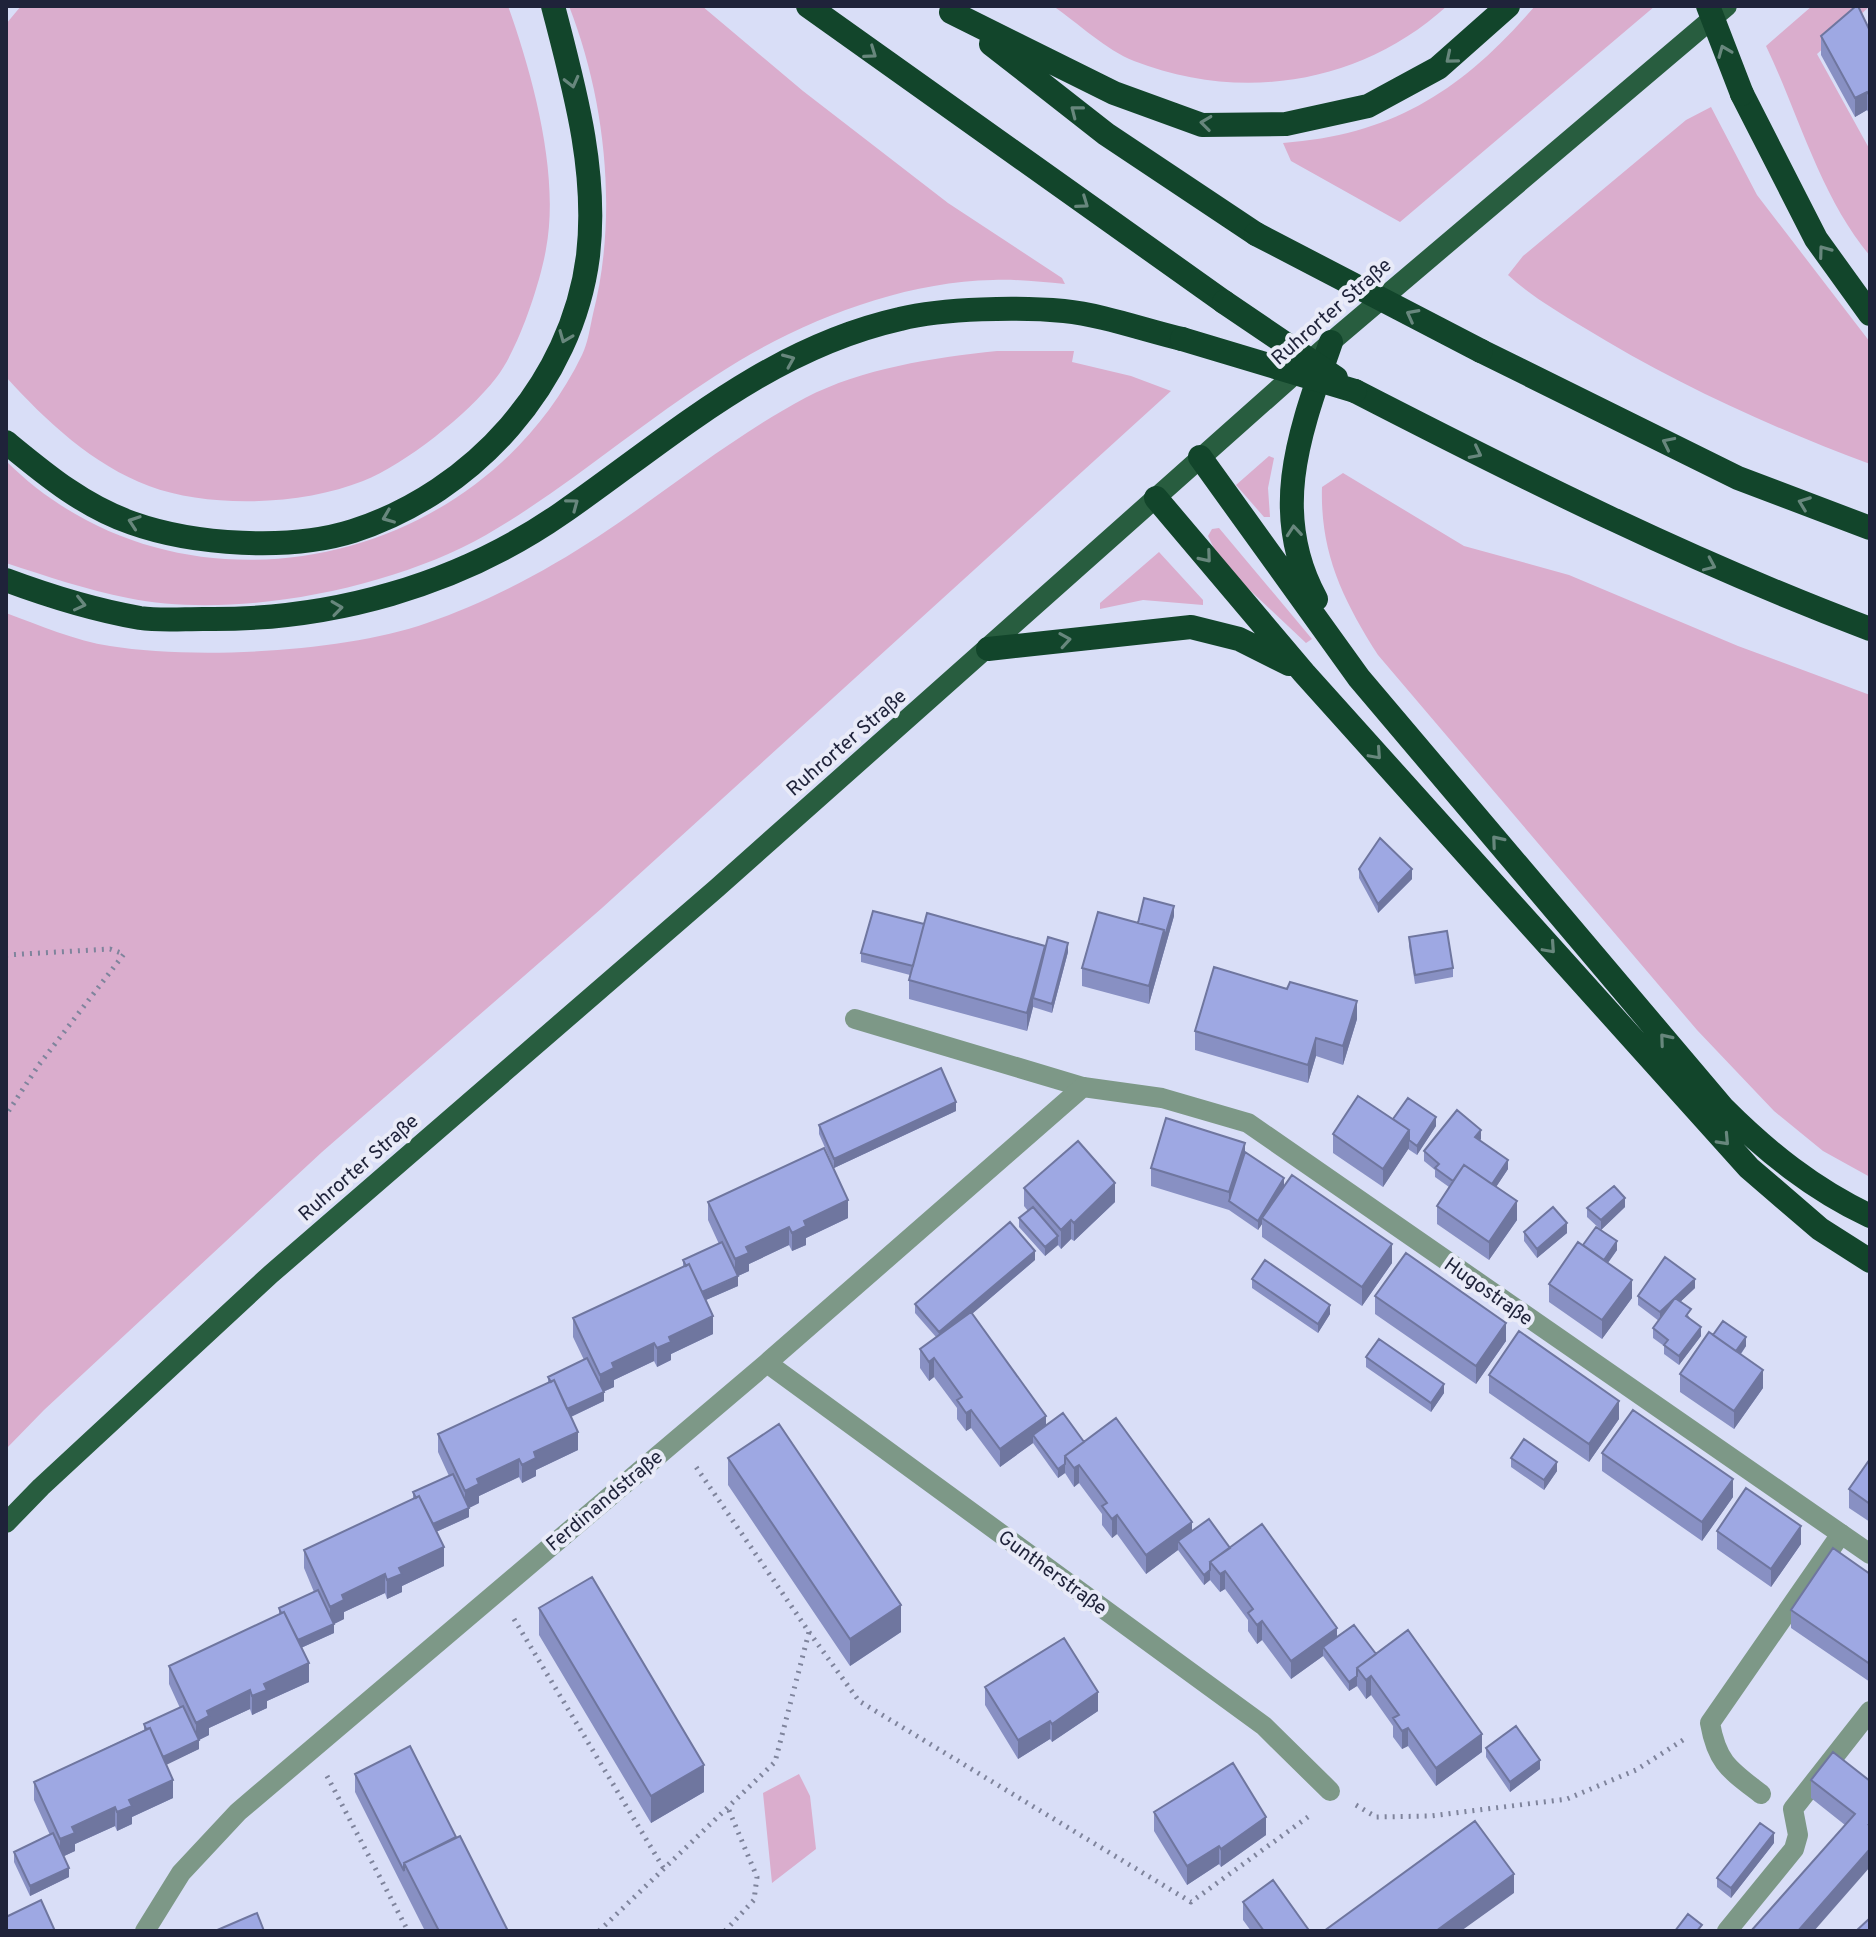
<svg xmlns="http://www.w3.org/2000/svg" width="1876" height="1937" viewBox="0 0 1876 1937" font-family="Overpass,sans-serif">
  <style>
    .green { fill: #daadcd }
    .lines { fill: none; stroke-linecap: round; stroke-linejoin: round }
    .path { stroke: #7f849c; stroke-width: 5; stroke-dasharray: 2 6; stroke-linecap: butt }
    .lane { stroke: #7d9887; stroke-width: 20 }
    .street { stroke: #7d9887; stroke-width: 20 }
    .primary { stroke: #285d3f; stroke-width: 20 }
    .highway { stroke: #12452b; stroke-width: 24 }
    .highway-bridge { stroke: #12452b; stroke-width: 24 }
    .wall { fill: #8890c3 }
    .shaded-wall { fill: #6f769f }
    .building { fill: #9ea8e3; stroke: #6f769f; stroke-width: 2 }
    .oneway { stroke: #68877d }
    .labels { text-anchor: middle; stroke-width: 8; stroke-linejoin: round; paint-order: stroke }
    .street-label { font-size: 20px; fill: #1f233a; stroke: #e9ebf8 }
  </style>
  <rect width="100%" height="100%" fill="#d9def7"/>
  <!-- green -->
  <path class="green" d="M21 6H508C533 76 560 175 546 249 540 284 518 350 496 378 468 414 406 464 363 481 303 505 211 509 149 486 93 465 46 421 6 377V24Z
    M569 6H702L803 91 948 203 1062 278 1065 284C1041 282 1017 279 993 280 897 282 794 324 715 376 637 426 567 488 486 535 391 589 236 620 128 598 87 590 46 576 6 563V461C178 632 477 571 582 355 588 343 590 327 593 314 618 216 606 101 569 6Z
    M1053 6H1447C1361 84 1242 103 1134 61 1106 50 1078 23 1053 6Z
    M1535 6H1655L1400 222 1291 161 1283 143C1394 135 1464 89 1535 6Z
    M1812 6H1870L1817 54 1870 150V256C1820 196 1799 115 1766 46Z
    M1711 107 1757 195 1870 342V464C1770 427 1674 383 1583 327 1557 311 1531 296 1508 275L1523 256 1686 120Z
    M997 351H1074L1072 362 1131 376 1171 391 602 908 322 1152 44 1410 6 1449V613C39 625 76 641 110 646 196 660 344 652 427 623 486 603 546 571 599 536 667 491 732 437 805 398 863 368 932 358 997 351Z
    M1269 456 1274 458 1268 488 1270 517H1264L1236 485Z
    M1343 473 1464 546 1569 575 1738 646 1870 695V1177L1823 1151 1774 1111 1697 1030 1378 655C1343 600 1320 553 1322 487Z
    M1219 528 1312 639 1306 643 1221 563 1208 536 1212 529Z
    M1159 552 1203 600V605L1143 600 1100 609V603Z
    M799 1774 810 1796 816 1849 772 1883 763 1793Z"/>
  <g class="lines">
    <!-- path -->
    <path class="path" d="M6 955 110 949 124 954 38 1066 6 1115
      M514 1619 664 1869
      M809 1632 859 1701 1191 1902 1312 1814
      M327 1776 408 1931
      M1356 1805 1376 1817 1431 1816 1567 1799 1636 1770 1683 1740
      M599 1931 775 1762 809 1632 694 1464
      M725 1931 754 1900 757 1877 728 1808"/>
    <!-- lane -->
    <path class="lane" d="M855 1019 1083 1087
      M1761 1794C1730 1770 1717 1763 1710 1723L1841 1534
      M1727 1931 1794 1849 1798 1835 1793 1809 1870 1711"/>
    <!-- street -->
    <path class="street" d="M767 1363 1264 1726 1330 1791
      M145 1931 181 1873 238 1812 767 1363 1083 1087 1162 1098 1248 1123 1870 1554"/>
    <!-- primary -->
    <path class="primary" d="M6 1523 41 1487 271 1274 717 888 1331 342 1727 6"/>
    <!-- highway -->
    <path class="highway" d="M808 6 1224 302
      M951 12 1114 93 1202 125 1286 124 1368 106 1438 68 1508 6
      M991 44 1106 134 1256 234
      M1742 94 1816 239 1870 314
      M1481 351 1738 478 1870 528
      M1355 391C1524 478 1692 562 1870 629
      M6 442C45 474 83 506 132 523 194 545 290 551 353 531 474 492 572 383 588 256 598 171 574 87 553 6
      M1200 457 1359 678 1723 1108C1767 1152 1813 1189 1870 1216
      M1156 498 1304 673 1749 1168 1820 1229 1870 1261
      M6 580C49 596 94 610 140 618 160 621 183 619 203 619 330 621 457 586 562 513 670 438 767 349 900 319 944 308 1019 307 1064 311 1103 315 1144 330 1182 339
      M1316 599C1268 511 1301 429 1331 342
      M988 649 1191 627 1239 639 1289 664"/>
    <!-- highway-bridge -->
    <path class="highway-bridge" d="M1708 6 1742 94
      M1256 234 1481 351
      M1224 302 1336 378
      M1182 339 1355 391"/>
  </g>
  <!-- wall -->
  <path class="wall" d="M1870 31V115L1867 110 1855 117 1821 55V36Z
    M1359 869 1412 879 1378 913 1359 878Z
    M1174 916 1149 1004 1082 986V968L1138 923Z
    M924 924 1068 952 1052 1013 1033 1007 1027 1031 909 999V980L910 975 861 962V953Z
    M1409 937 1453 968V977L1415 984 1409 946Z
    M1287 989 1357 1019 1343 1065 1316 1056 1308 1083 1195 1050V1031Z
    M956 1111 834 1168 819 1134V1125Z
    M1393 1119 1436 1126 1417 1155 1408 1149 1383 1187 1333 1153V1134Z
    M1481 1139 1480 1140 1508 1169 1496 1187 1517 1220 1489 1260 1437 1224V1206L1449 1187 1435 1177V1170L1424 1161V1151Z
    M1245 1152 1284 1187 1392 1263 1362 1306 1262 1237V1224L1258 1230 1229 1210 1151 1186V1168Z
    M1024 1188 1115 1202 1074 1241 1071 1239 1061 1249 1058 1245 1045 1256 1019 1227V1218L1028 1211 1024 1206Z
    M708 1202 848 1218 806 1238V1245L792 1251 789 1245 749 1264V1271L738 1276V1286L706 1300 713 1334 671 1354V1360L657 1367 654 1361 614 1380V1387L603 1392 604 1401 571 1417 578 1450 536 1470V1476L522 1483 519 1477 479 1496V1503L469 1508V1517L436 1532 444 1566 402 1586V1592L387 1599 385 1593 344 1612V1619L334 1624V1633L301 1648 309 1682 267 1701V1708L252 1715 250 1709 209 1728V1735L199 1740V1749L166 1764 173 1798 132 1817V1824L117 1831 115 1826 75 1844V1851L64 1856 69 1877 30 1896 14 1862V1852L50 1835 34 1800V1782L144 1730V1724L180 1708 169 1684V1666L279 1615V1608L314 1592 304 1568V1550L413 1499V1492L449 1476 438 1452V1434L548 1383V1377L584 1360 573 1337V1318L683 1267V1260L719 1244 708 1220Z
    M1625 1207 1601 1230 1587 1217V1208Z
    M1524 1232 1567 1233 1537 1258 1524 1241Z
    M1583 1245 1617 1250 1608 1263 1632 1298 1602 1339 1549 1302V1284Z
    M1035 1260 972 1314 1046 1425 1084 1442 1192 1531 1230 1548 1337 1637 1376 1654 1482 1752 1436 1786 1408 1746 1402 1749 1393 1737V1726L1371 1695 1366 1699 1357 1686 1349 1691 1323 1656 1291 1679 1262 1640 1257 1644 1248 1631V1620L1225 1589 1220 1592 1210 1580 1204 1585 1178 1550 1146 1574 1117 1534 1112 1538 1102 1525V1514L1079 1483 1074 1487 1065 1473 1058 1478 1033 1443 1000 1467 971 1428 966 1431 957 1419V1408L934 1377 929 1381 920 1368V1349L936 1337 915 1313V1304Z
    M1252 1279 1330 1314 1318 1333 1252 1288Z
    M1695 1288 1680 1302 1701 1336 1679 1365 1664 1354V1346L1653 1338V1328L1659 1321 1638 1305V1296Z
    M1375 1296 1506 1341 1476 1384 1375 1314Z
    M1713 1335 1746 1346 1741 1354 1763 1388 1734 1429 1680 1392V1374Z
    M1366 1357 1444 1393 1431 1412 1366 1367Z
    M1489 1375 1619 1419 1589 1462 1489 1393Z
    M1602 1453 1733 1497 1702 1541 1602 1471Z
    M728 1458 901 1632 850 1666 728 1485Z
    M1511 1458 1557 1471 1544 1490 1511 1467Z
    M1870 1459V1522L1849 1508V1489Z
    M1717 1531 1801 1544 1771 1587 1717 1549Z
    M1870 1574V1682L1791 1628V1610Z
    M539 1608 704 1792 651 1823 539 1635Z
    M985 1687 1098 1711 1052 1742 1050 1739 1018 1759 985 1705Z
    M1486 1748 1540 1769 1510 1792 1486 1757Z
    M355 1774 456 1837 508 1931H425L355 1792Z
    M1811 1780 1870 1781V1867L1845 1825 1811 1798Z
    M1154 1812 1266 1835 1221 1867 1219 1864 1187 1885 1154 1831Z
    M1774 1843 1731 1898 1717 1887V1878Z
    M1243 1902 1308 1931H1251L1243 1920Z"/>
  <!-- shaded-wall -->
  <path class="shaded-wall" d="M1867 92V110L1855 117V98Z
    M1412 869V879L1378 913V904Z
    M1174 906V916L1149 1004V986L1164 930Z
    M1068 943V952L1052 1013V1004Z
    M1045 946 1033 998V1007L1027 1031V1013Z
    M1357 1001V1019L1343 1065V1046Z
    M1316 1038V1056L1308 1083V1065Z
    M956 1102V1111L834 1168V1159Z
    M1436 1117V1126L1417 1155V1146Z
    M1409 1130V1148L1383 1187V1169Z
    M1481 1130V1139L1475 1146V1137Z
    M1245 1143V1161L1229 1201V1211V1192Z
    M1508 1160V1169L1488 1199V1190Z
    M1284 1178V1188L1262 1218V1224L1258 1230V1221Z
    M1115 1183V1202L1074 1241V1223Z
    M1625 1198V1207L1601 1230V1220Z
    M848 1200V1218L806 1238V1245L792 1251V1233L804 1221Z
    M1517 1201V1220L1489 1260V1242Z
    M1071 1220V1239L1061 1249V1230Z
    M1567 1223V1233L1537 1258V1249Z
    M789 1227V1245L749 1264V1271L738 1276V1286L699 1303V1294L735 1278V1259L746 1247Z
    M1058 1236V1245L1045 1256V1247Z
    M1617 1241V1250L1599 1275V1266Z
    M1392 1244V1263L1362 1306V1287Z
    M1035 1251V1260L939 1342V1332Z
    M1695 1279V1288L1660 1321V1312Z
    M1632 1280V1298L1602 1339V1320Z
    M1330 1305V1314L1318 1333V1324Z
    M713 1316V1334L671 1354V1360L657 1367V1348L669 1337Z
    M1506 1323V1341L1476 1384V1366Z
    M1701 1327V1336L1679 1365V1356Z
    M1746 1337V1346L1732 1366V1356Z
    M654 1343V1361L614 1380V1387L600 1393V1375L612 1363Z
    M934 1358V1377L929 1381V1362Z
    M1763 1370V1388L1734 1429V1411Z
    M1444 1384V1393L1431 1412V1403Z
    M604 1392V1401L564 1420V1410Z
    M1619 1401V1419L1589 1462V1444Z
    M971 1410V1428L966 1431V1413Z
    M1046 1416V1434L1033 1435V1443L1000 1467V1449Z
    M578 1432V1450L536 1470V1476L522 1483V1465L534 1452Z
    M519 1459V1477L479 1496V1503L469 1508V1517L429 1535V1526L465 1510V1491L477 1479Z
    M1557 1462V1471L1544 1490V1480Z
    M1065 1464V1473L1058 1478V1469Z
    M1079 1465V1483L1074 1487V1468Z
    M1733 1479V1497L1702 1541V1522Z
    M1117 1515V1534L1112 1538V1519Z
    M1192 1522V1540L1178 1541V1550L1146 1574V1555Z
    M1801 1526V1544L1771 1587V1569Z
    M444 1547V1566L402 1586V1592L387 1599V1580L399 1568Z
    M1210 1570V1580L1204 1585V1575Z
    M1225 1571V1589L1220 1592V1574Z
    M385 1574V1593L344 1612V1619L334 1624V1633L294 1651V1642L330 1625V1607L342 1595Z
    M901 1605V1632L850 1666V1639Z
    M1262 1621V1640L1257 1644V1625Z
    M1337 1628V1646L1323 1647V1656L1291 1679V1661Z
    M309 1663V1682L267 1701V1708L252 1715V1696L264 1684Z
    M1357 1676V1686L1349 1691V1682Z
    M1371 1676V1695L1366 1699V1680Z
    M250 1690V1709L209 1728V1735L199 1740V1749L160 1768V1758L196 1741V1723L207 1711Z
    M1098 1692V1711L1052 1742V1724Z
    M1050 1721V1739L1018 1759V1740Z
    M1408 1728V1746L1402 1749V1731Z
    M1482 1734V1752L1436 1786V1768Z
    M1540 1760V1769L1510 1792V1782Z
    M704 1765V1792L651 1823V1796Z
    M173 1780V1798L132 1817V1824L117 1831V1812L129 1800Z
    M115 1807V1826L75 1844V1851L60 1858V1839L72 1827Z
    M1266 1817V1835L1221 1867V1849Z
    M1774 1833V1843L1731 1898V1888Z
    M1219 1846V1864L1187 1885V1866Z
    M1870 1849V1867L1814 1931H1798Z
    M69 1868V1877L30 1896V1886Z
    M1514 1874V1893L1461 1931H1436Z"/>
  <!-- building -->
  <path class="building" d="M1856 6H1858L1870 31V96L1867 92 1855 98 1821 36Z
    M1380 838 1412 869 1378 904 1359 869Z
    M1144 898 1174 906 1164 939V930L1138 923Z
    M873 911 924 924 913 966 861 953Z
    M1098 912 1164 930 1149 986 1082 968Z
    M927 913 1045 946 1027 1013 909 980Z
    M1447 931 1453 968 1415 975 1409 937Z
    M1048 937 1068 943 1052 1004 1033 998Z
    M1214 967 1287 989 1290 982 1357 1001 1343 1046 1316 1038 1308 1065 1195 1031Z
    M941 1068 956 1102 834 1159 819 1125Z
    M1358 1096 1409 1130 1383 1169 1333 1134Z
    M1408 1098 1436 1117 1417 1146 1409 1140V1130L1393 1119Z
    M1457 1110 1481 1130 1475 1137 1508 1160 1492 1184 1464 1165 1453 1181 1435 1168 1439 1164 1424 1151Z
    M1166 1118 1245 1143 1229 1192 1151 1168Z
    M1078 1141 1115 1183 1074 1223 1071 1220 1061 1230 1024 1188Z
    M824 1148 848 1200 804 1221 806 1226 792 1233 789 1227 746 1247 749 1253 735 1259 708 1202Z
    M1245 1152 1284 1178 1258 1221 1229 1201Z
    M1464 1165 1517 1201 1489 1242 1437 1206Z
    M1292 1175 1392 1244 1362 1287 1262 1218Z
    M1614 1186 1625 1198 1601 1220 1587 1208Z
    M1033 1207 1058 1236 1045 1247 1019 1218Z
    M1553 1207 1567 1223 1537 1249 1524 1232Z
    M1010 1222 1035 1251 939 1332 915 1304Z
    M1596 1227 1617 1241 1604 1260 1583 1245Z
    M722 1242 738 1276 702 1292 689 1264 686 1266 683 1260Z
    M1578 1242 1632 1280 1602 1320 1549 1284Z
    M1406 1253 1506 1323 1476 1366 1375 1296Z
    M1665 1257 1695 1279 1660 1312 1638 1296Z
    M1265 1260 1330 1305 1318 1324 1252 1279Z
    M689 1264 713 1316 669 1337 671 1342 657 1348 654 1343 612 1363 614 1368 600 1375 573 1318Z
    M1675 1298 1691 1309 1686 1316 1701 1327 1679 1356 1664 1345 1668 1340 1653 1328Z
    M971 1312 1046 1416 1000 1449 971 1410 966 1413 957 1400 962 1397 934 1358 929 1362 920 1349Z
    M1723 1321 1746 1337 1736 1351 1713 1335Z
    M1519 1331 1619 1401 1589 1444 1489 1375Z
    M1709 1332 1763 1370 1734 1411 1680 1374Z
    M1379 1339 1444 1384 1431 1403 1366 1357Z
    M587 1358 604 1392 567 1409 554 1380 551 1382 548 1377Z
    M554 1380 578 1432 534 1452 536 1458 522 1465 519 1459 477 1479 479 1484 465 1491 438 1434Z
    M1633 1410 1733 1479 1702 1522 1602 1453Z
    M1063 1413 1084 1442 1065 1456V1464L1058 1469 1033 1435Z
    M1116 1418 1192 1522 1146 1555 1117 1515 1112 1519 1102 1506 1107 1503 1079 1465 1074 1468 1065 1456Z
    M779 1424 901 1605 850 1639 728 1458Z
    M1524 1439 1557 1462 1544 1480 1511 1458Z
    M1870 1459V1504L1849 1489Z
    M453 1474 469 1508 433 1524 419 1496 416 1498 413 1492Z
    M1746 1488 1801 1526 1771 1569 1717 1531Z
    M419 1496 444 1547 399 1568 402 1574 387 1580 385 1574 342 1595 344 1600 330 1607 304 1550Z
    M1209 1519 1230 1548 1210 1562V1570L1204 1575 1178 1541Z
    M1262 1524 1337 1628 1291 1661 1262 1621 1257 1625 1248 1613 1253 1609 1225 1571 1220 1574 1210 1562Z
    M1833 1548 1870 1574V1664L1791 1610Z
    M592 1577 704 1765 651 1796 539 1608Z
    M318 1590 334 1624 298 1640 284 1612 281 1613 279 1608Z
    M284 1612 309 1663 264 1684 267 1690 252 1696 250 1690 207 1711 209 1716 196 1723 169 1666Z
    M1354 1625 1376 1654 1357 1668V1676L1349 1682 1323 1647Z
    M1408 1630 1482 1734 1436 1768 1408 1728 1402 1731 1393 1718 1399 1715 1371 1676 1366 1680 1357 1668Z
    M1064 1638 1098 1692 1052 1724 1050 1721 1018 1740 985 1687Z
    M183 1706 199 1740 163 1757 150 1728 146 1729 144 1724Z
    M1516 1726 1540 1760 1510 1782 1486 1748Z
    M150 1728 173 1780 129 1800 132 1806 117 1812 115 1807 72 1827 75 1833 60 1839 34 1782Z
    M410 1746 456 1837 404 1863V1871L355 1774Z
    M1833 1752 1870 1781V1825L1868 1824 1870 1826V1849L1798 1931H1751L1855 1814 1811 1780Z
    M1233 1763 1266 1817 1221 1849 1219 1846 1187 1866 1154 1812Z
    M1475 1821 1514 1874 1436 1931H1324Z
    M1760 1823 1774 1833 1731 1888 1717 1878Z
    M53 1833 69 1868 30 1886 14 1852Z
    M460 1836 508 1931H439L404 1863Z
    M1273 1880 1308 1929 1305 1931H1264L1243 1902Z
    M41 1900 55 1931H6V1917Z
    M257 1913 264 1931H215Z
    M1688 1914 1702 1925 1697 1931H1675Z
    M1870 1918V1931H1856Z"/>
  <!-- one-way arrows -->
  <defs><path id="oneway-chevron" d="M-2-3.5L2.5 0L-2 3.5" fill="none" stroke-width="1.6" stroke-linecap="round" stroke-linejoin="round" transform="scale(2)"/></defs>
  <g class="oneway">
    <use href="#oneway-chevron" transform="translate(1724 51) rotate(-112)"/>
    <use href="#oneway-chevron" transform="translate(871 53) rotate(35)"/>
    <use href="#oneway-chevron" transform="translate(1451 58) rotate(140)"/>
    <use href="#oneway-chevron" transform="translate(572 82) rotate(76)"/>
    <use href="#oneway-chevron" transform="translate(1076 111) rotate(-142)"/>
    <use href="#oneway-chevron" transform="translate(1206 123) rotate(-173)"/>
    <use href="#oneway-chevron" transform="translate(1083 203) rotate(35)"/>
    <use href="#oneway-chevron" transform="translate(1824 251) rotate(-126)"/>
    <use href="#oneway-chevron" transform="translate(1412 315) rotate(-152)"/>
    <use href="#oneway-chevron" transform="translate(565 337) rotate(112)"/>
    <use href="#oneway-chevron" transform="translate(789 360) rotate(-23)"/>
    <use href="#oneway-chevron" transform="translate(1668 443) rotate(-154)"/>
    <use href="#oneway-chevron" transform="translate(1476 453) rotate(27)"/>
    <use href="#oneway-chevron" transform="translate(1804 503) rotate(-159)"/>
    <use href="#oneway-chevron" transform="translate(573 504) rotate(-37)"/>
    <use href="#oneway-chevron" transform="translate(388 517) rotate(158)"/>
    <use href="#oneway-chevron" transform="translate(134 522) rotate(-161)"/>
    <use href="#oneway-chevron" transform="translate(1294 531) rotate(-95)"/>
    <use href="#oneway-chevron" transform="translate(1206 557) rotate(50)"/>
    <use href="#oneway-chevron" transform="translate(1710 565) rotate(24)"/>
    <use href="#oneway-chevron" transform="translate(80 604) rotate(13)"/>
    <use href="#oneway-chevron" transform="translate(337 608) rotate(-8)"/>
    <use href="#oneway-chevron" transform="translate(1065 640) rotate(-9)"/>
    <use href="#oneway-chevron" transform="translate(1376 754) rotate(48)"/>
    <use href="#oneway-chevron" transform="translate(1497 841) rotate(-130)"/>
    <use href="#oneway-chevron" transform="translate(1550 948) rotate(48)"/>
    <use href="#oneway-chevron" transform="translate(1665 1039) rotate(-130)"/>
    <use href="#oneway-chevron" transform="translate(1724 1140) rotate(47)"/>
  </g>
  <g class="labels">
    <!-- street labels -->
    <g class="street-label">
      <text transform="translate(1331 311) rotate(-41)" y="7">Ruhrorter Straße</text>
      <text transform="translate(846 742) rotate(-41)" y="7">Ruhrorter Straße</text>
      <text transform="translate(358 1167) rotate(-41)" y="7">Ruhrorter Straße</text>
      <text transform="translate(1489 1291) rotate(35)" y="7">Hugostraße</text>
      <text transform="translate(604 1500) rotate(-40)" y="7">Ferdinandstraße</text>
      <text transform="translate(1053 1572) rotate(36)" y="7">Guntherstraße</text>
    </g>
  </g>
  <!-- border -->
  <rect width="1876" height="1937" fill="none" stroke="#1f233a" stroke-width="16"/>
</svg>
